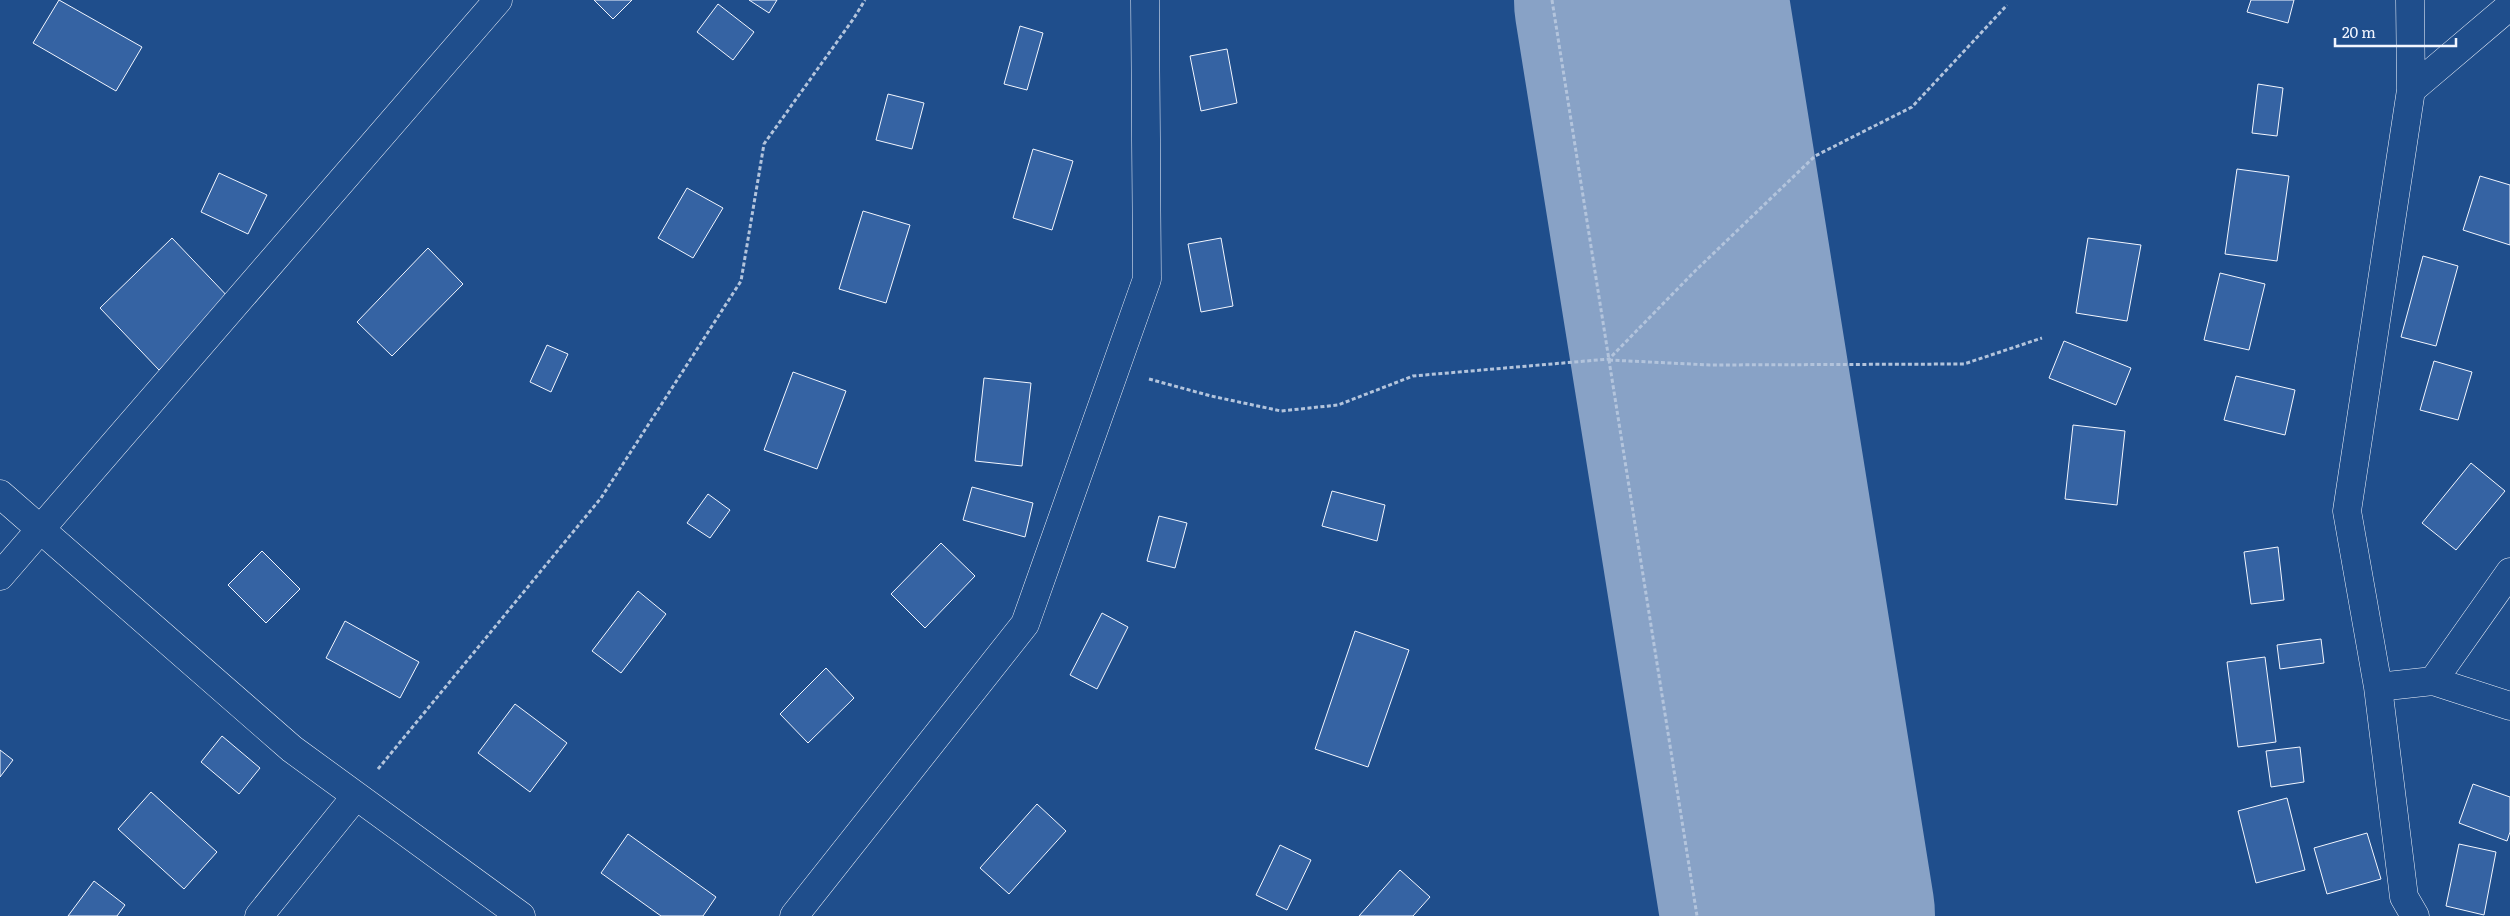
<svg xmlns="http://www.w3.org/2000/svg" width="2510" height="916" viewBox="0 0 2510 916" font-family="Literata,serif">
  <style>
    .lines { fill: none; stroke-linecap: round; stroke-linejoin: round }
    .runway { stroke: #88a2c6; stroke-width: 274 }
    .building { fill: #3563a3; stroke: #f2f6ff }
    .minor-casing { stroke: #f2f6ff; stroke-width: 29 }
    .path { stroke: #b3c4dc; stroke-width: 3; stroke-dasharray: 4 2.5; stroke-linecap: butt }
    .minor { stroke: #1f4e8c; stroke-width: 28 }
  </style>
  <rect width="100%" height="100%" fill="#1f4e8c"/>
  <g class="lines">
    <!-- runway -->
    <path class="runway" d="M1651 0 1798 916"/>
  </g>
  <!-- building -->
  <path class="building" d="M59 0 142 47 116 91 33 43Z
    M594 0H632L613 19Z
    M749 0H777L769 13Z
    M2251 0H2294L2288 23 2247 12Z
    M718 4 754 32 733 60 697 32Z
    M1020 26 1043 33 1027 90 1004 84Z
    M1227 49 1237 103 1201 111 1190 56Z
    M2258 84 2283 88 2277 136 2252 133Z
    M888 94 924 103 912 149 876 140Z
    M1033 149 1073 161 1052 230 1013 218Z
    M2237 169 2289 176 2277 261 2225 254Z
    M219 173 267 195 248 234 201 212Z
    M2480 176 2510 185V245L2463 230Z
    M687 188 723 208 693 258 658 238Z
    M863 211 910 225 886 303 839 289Z
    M172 238 231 300 159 370 100 308Z
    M1221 238 1233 306 1201 312 1188 244Z
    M2088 238 2141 245 2127 321 2076 313Z
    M428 248 463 284 392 356 357 322Z
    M2423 256 2458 266 2436 346 2401 337Z
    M2220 273 2265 284 2249 350 2204 340Z
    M2064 341 2131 368 2116 405 2049 378Z
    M547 345 568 354 551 392 530 382Z
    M2434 361 2472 372 2458 420 2420 410Z
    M793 372 846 391 817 469 764 450Z
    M2236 376 2295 390 2285 435 2224 420Z
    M984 378 1031 383 1022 466 975 461Z
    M2073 425 2125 431 2117 505 2065 499Z
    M2471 463 2505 491 2456 550 2422 523Z
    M972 487 1033 503 1025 537 963 520Z
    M1332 491 1385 505 1377 541 1322 526Z
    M708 494 730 510 710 538 687 523Z
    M1159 516 1187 523 1175 568 1147 561Z
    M941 543 975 576 925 628 891 594Z
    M2278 547 2284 600 2251 604 2244 552Z
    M262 551 300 589 266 623 228 585Z
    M638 591 666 614 621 673 592 651Z
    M1102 613 1128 627 1097 689 1070 675Z
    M345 621 419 662 400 698 326 658Z
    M1355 631 1409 650 1368 767 1315 749Z
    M2321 639 2324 663 2280 669 2277 645Z
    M2265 657 2276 742 2238 747 2227 662Z
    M826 668 854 698 808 743 780 714Z
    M515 704 567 743 530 792 478 753Z
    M222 736 260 768 239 794 201 762Z
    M2300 747 2304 782 2271 787 2266 751Z
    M0 750 13 760 0 777Z
    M2473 784 2510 797V832L2507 841 2459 823Z
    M151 792 217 852 184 889 118 829Z
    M2287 798 2305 870 2256 883 2238 811Z
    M1037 804 1066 831 1009 894 980 868Z
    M2367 833 2381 879 2327 894 2314 848Z
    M628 834 716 897 703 916H661L601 873Z
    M2459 844 2496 852 2484 915 2446 906Z
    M1280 845 1311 860 1287 910 1256 895Z
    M1400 870 1430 897 1413 916H1359Z
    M94 881 125 905 117 916H68Z"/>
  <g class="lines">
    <defs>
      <path id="minor" d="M2410 0 2411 90 2347 511 2378 687 2404 897 2415 916
        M2411 90 2510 6
        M0 494 292 749 521 916
        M0 576 498 0
        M2433 681 2510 572
        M2378 687 2433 681 2510 706
        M259 916 356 796
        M794 916 1025 624 1147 279 1145 0"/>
    </defs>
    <!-- minor casing -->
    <use href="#minor" class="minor-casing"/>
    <!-- path -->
    <path class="path" d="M1552 0 1697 916
      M1609 360 1710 365 1964 364 2042 338
      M1149 379 1211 396 1281 411 1338 405 1413 376 1609 359 1695 271 1815 156 1912 107 2007 5
      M378 769 601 498 741 281 764 144 854 18 865 0"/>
    <!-- minor -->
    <use href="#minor" class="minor"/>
  </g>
  <!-- scale -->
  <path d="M2335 38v8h121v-8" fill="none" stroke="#f2f6ff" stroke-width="2.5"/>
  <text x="2342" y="38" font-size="15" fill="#f2f6ff" stroke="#1f4e8c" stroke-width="4" paint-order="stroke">20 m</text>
</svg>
